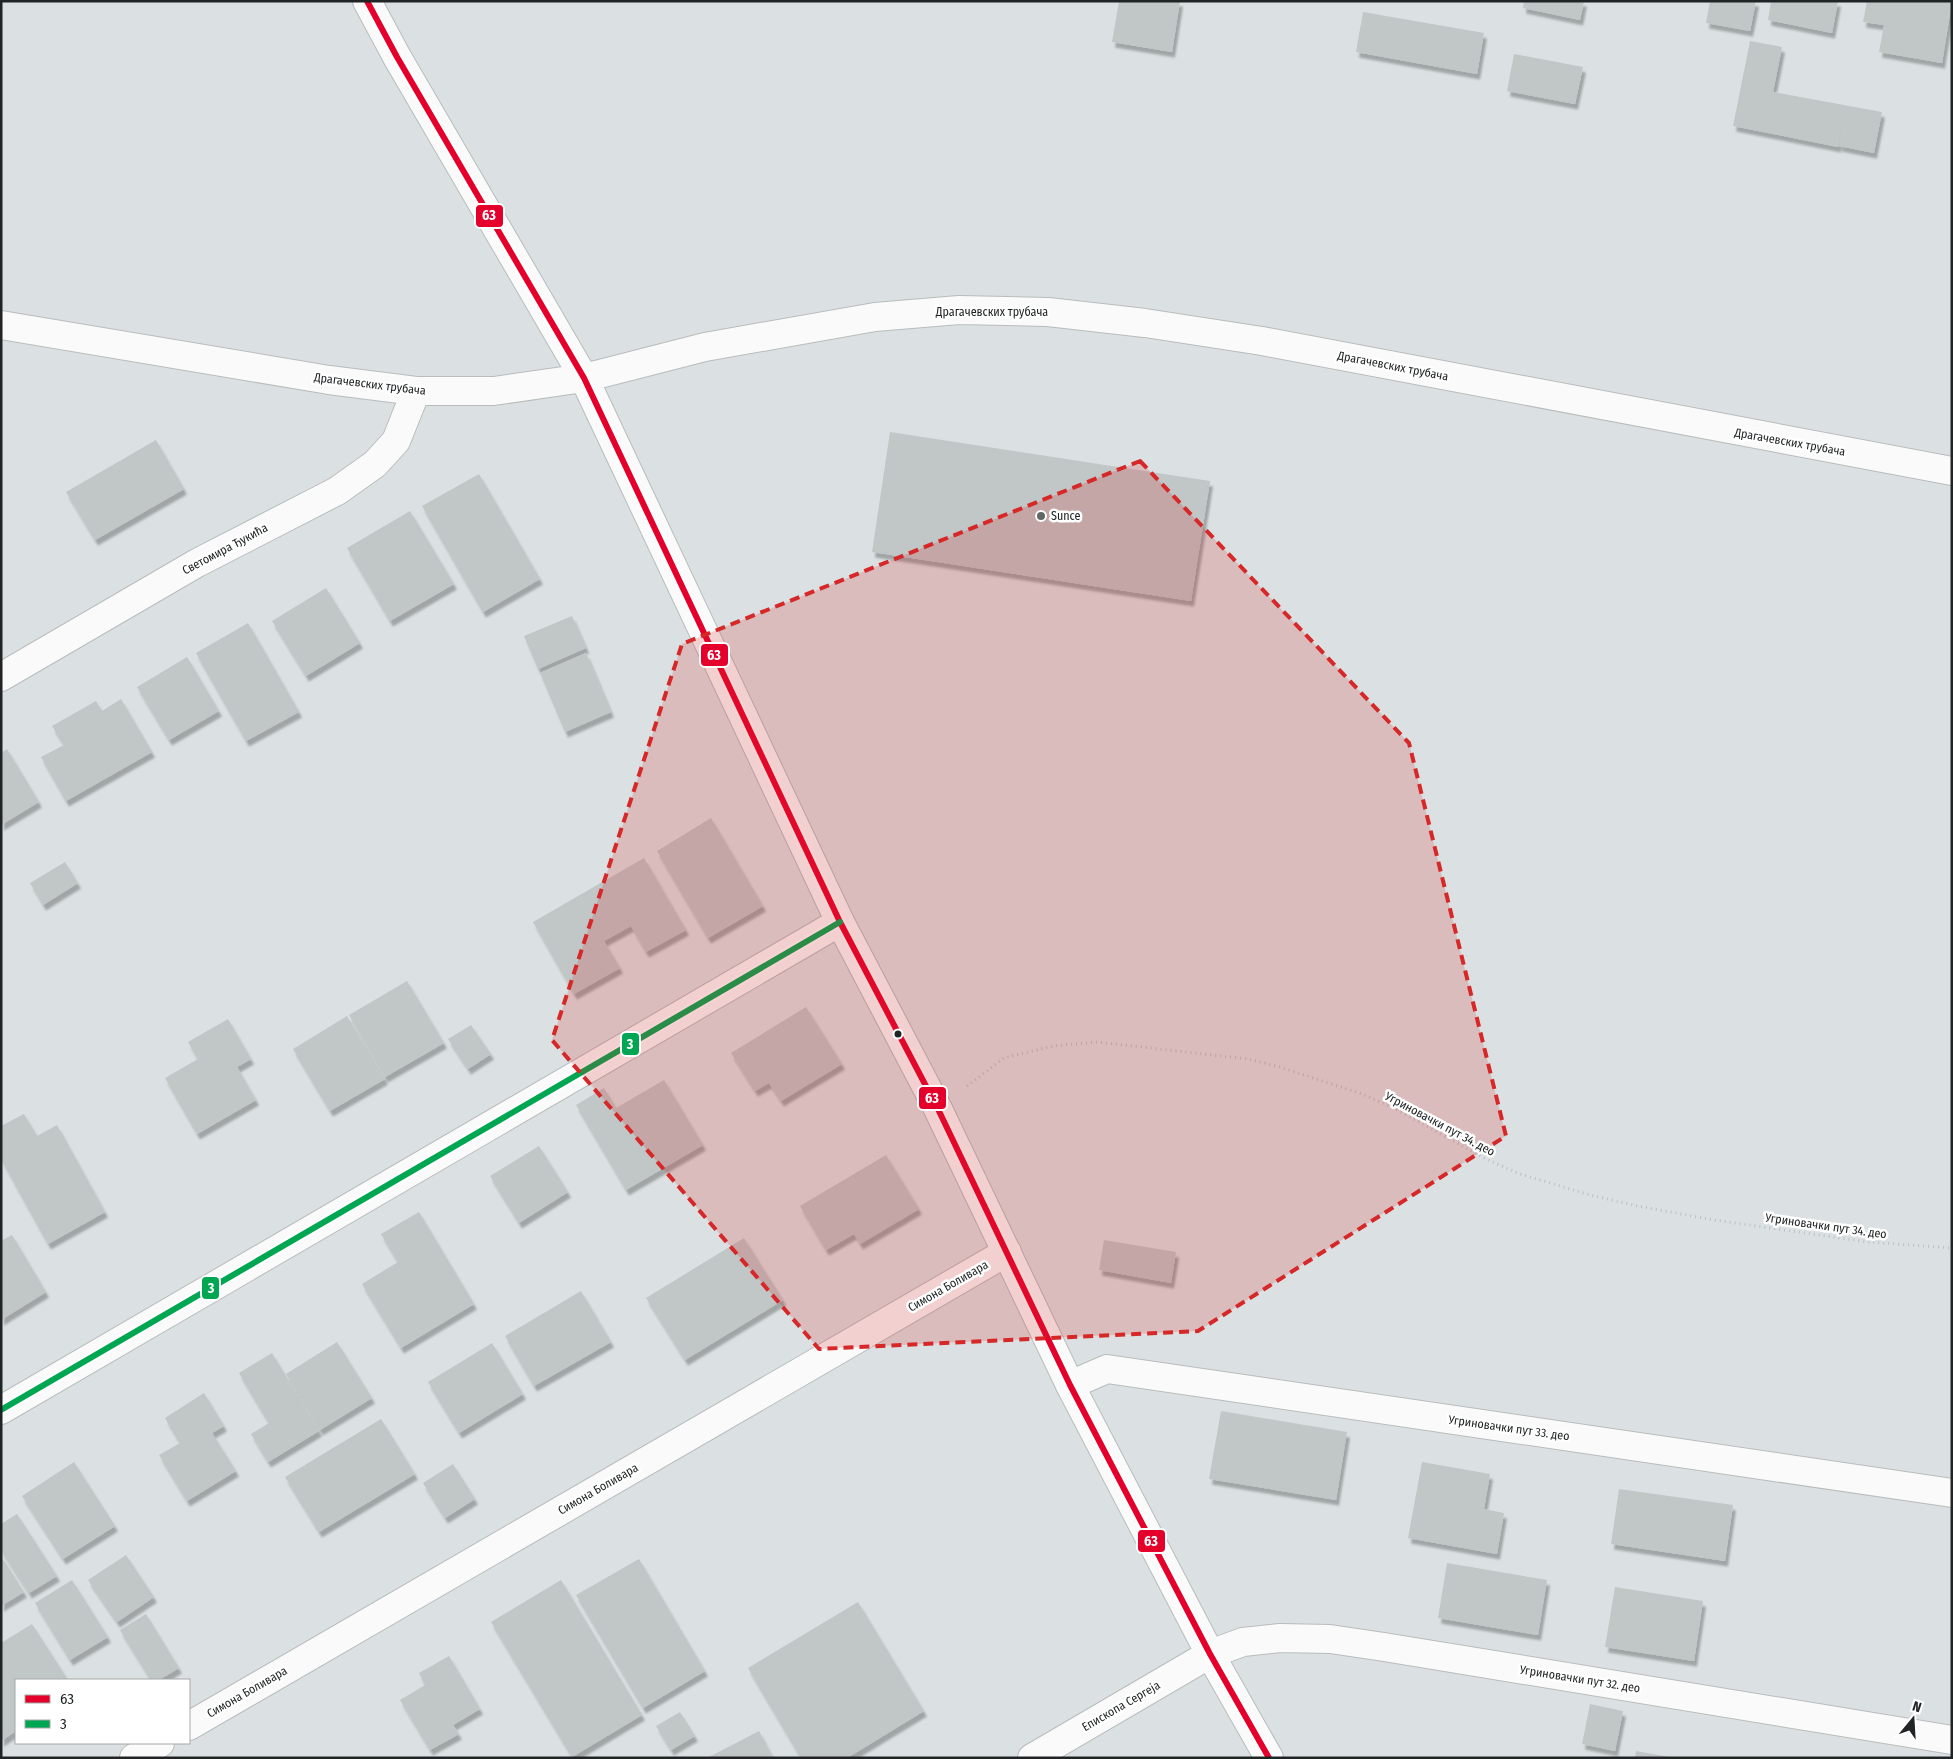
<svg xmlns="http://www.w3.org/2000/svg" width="1953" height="1759" viewBox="0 0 1953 1759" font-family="'Fira Sans Condensed',sans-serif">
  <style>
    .building { fill: #c1c6c6; filter: url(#shadow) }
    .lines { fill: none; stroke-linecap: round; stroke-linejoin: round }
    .street-casing { stroke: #b8bcbd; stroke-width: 30 }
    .secondary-casing { stroke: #b8bcbd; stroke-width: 30 }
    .path { stroke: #bcbfc0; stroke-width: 3; stroke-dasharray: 1 4; stroke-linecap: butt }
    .street { stroke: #fafafb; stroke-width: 28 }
    .secondary { stroke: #fafafb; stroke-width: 28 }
    .bus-1-casing { stroke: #fff; stroke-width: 10 }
    .bus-2-casing { stroke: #fff; stroke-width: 10 }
    .bus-1 { stroke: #e4002b; stroke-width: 6 }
    .bus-2 { stroke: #00a651; stroke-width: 6 }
    .marked { fill: #d62828; fill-opacity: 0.2; stroke: #d62828; stroke-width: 4; stroke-dasharray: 10 6; stroke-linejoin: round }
    .poi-dot { fill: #616667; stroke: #fff; stroke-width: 2 }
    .bus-dot { fill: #202425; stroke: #fff; stroke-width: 2 }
    .labels { text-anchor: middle; stroke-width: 5; stroke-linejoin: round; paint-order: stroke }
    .street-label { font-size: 12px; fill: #202425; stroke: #fff }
    .poi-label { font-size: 12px; fill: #202425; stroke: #fff; text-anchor: start }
    .line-badge { stroke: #fff; stroke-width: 2 }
    .badge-label { font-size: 14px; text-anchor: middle; font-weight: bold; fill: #fff }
  </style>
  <defs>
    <filter id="shadow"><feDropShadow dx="3" dy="5.5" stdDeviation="1" flood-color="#0004"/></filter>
  </defs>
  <rect width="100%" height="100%" fill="#dbe1e2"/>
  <!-- building -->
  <path class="building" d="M1119 1H1180L1172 52 1112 42Z
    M1524 1H1584L1580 20 1523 8Z
    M1710 1H1756L1750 31 1706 23Z
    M1771 1H1838L1832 33 1768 20Z
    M1867 1H1952L1942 63 1879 52 1884 25 1863 22Z
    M1363 12 1484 33 1477 74 1356 52Z
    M1750 41 1782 47 1773 92 1882 112 1874 153 1839 146 1844 117 1838 147 1733 126Z
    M1514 54 1583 67 1575 104 1507 91Z
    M890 432 1210 481 1191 601 872 552Z
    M156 440 184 489 95 540 66 492Z
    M479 474 540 579 483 612 422 506Z
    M410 511 454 584 390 621 347 548Z
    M326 588 360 643 306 676 272 621Z
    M572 616 586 648 538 669 524 636Z
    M248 623 299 712 246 741 196 653Z
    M586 653 611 712 565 732 540 673Z
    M187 657 219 711 169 740 137 687Z
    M121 699 152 752 66 801 41 757 64 745 52 726 96 701 102 711Z
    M7 749 39 802 1 825V753Z
    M711 818 763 906 708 938 657 851Z
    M644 858 686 930 646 952 631 926 604 941 620 968 574 994 533 922Z
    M65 862 78 883 43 905 30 883Z
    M407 981 444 1043 385 1077 349 1015Z
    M806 1007 842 1064 781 1101 769 1083 755 1091 731 1053Z
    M347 1016 385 1079 330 1111 293 1049Z
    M228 1019 251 1059 237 1067 256 1100 197 1134 165 1078 198 1059 188 1042Z
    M471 1025 491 1054 468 1069 448 1039Z
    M664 1080 703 1145 626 1190 576 1105 604 1088 616 1108Z
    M24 1114 37 1136 57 1125 105 1212 48 1244 1 1159V1126Z
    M539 1146 568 1192 519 1223 490 1176Z
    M886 1155 919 1209 860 1244 854 1234 826 1250 800 1206Z
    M419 1212 474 1304 401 1348 362 1284 398 1262 381 1234Z
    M12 1235 46 1292 1 1320V1241Z
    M744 1238 783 1300 685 1360 646 1298Z
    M1104 1240 1176 1252 1171 1283 1099 1270Z
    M581 1291 611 1342 534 1386 505 1336Z
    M337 1342 372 1398 320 1430 286 1374Z
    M492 1343 523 1394 459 1433 428 1382Z
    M272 1353 319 1431 268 1462 251 1434 269 1423 239 1373Z
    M204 1393 224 1426 212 1433 236 1471 187 1501 159 1455 180 1443 165 1418Z
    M1221 1411 1347 1432 1336 1500 1209 1479Z
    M381 1419 415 1474 319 1532 285 1477Z
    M74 1462 115 1526 63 1559 22 1496Z
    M1422 1462 1490 1474 1484 1509 1504 1513 1497 1554 1408 1538Z
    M453 1464 475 1499 445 1518 423 1483Z
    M1619 1489 1733 1505 1725 1561 1611 1544Z
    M17 1514 57 1576 29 1593 1 1550V1524Z
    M126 1555 154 1597 117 1622 88 1580Z
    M1 1556 24 1592 1 1606Z
    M639 1559 705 1671 643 1708 576 1595Z
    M1447 1563 1547 1580 1538 1635 1438 1618Z
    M72 1580 108 1637 70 1660 35 1603Z
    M561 1580 642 1715 572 1757 491 1622Z
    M1615 1587 1703 1601 1694 1661 1605 1647Z
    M858 1602 924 1711 847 1758H801L748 1668Z
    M146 1614 179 1668 159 1680H151L120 1630Z
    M32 1624 68 1680H16V1731L1 1741V1643Z
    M449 1656 480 1709 453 1725 459 1734 430 1750 400 1700 425 1685 419 1673Z
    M1590 1704 1623 1711 1615 1751 1582 1744Z
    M680 1712 695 1736 671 1750 656 1726Z
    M759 1731 773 1758H707Z
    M1636 1751 1670 1757V1758H1635Z"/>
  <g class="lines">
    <defs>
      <path id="street" d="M367 1 397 57 584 378
        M1 677 197 563 337 491 375 464 396 441 416 391
        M1070 1385 1107 1369 1952 1493
        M1 1410 840 922
        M189 1726 1007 1252
        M134 1758 160 1743
        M1032 1758 1210 1654 1243 1642 1280 1638 1330 1639 1384 1647 1952 1740"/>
      <path id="secondary" d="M1 325 329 380 416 391H494L584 378 705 347 875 317 959 310 1048 312 1145 323 1262 341 1952 471
        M584 378 840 922 938 1109 1070 1385 1210 1654 1269 1758"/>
    </defs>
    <!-- street casing -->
    <use href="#street" class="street-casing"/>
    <!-- secondary casing -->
    <use href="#secondary" class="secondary-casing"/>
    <!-- path -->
    <path class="path" d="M967 1086 1004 1058 1053 1046 1097 1042 1248 1059 1280 1067 1362 1094 1392 1107 1484 1158 1517 1173 1590 1195 1638 1206 1714 1220 1868 1242 1952 1248"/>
    <!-- street -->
    <use href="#street" class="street"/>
    <!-- secondary -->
    <use href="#secondary" class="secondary"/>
    <defs>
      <path id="bus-1" d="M367 1 397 57 584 378 840 922 938 1109 1070 1385 1210 1654 1269 1758"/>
      <path id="bus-2" d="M1 1410 840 922"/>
    </defs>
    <!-- bus-1 casing -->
    <use href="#bus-1" class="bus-1-casing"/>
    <!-- bus-2 casing -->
    <use href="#bus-2" class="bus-2-casing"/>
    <!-- bus-1 -->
    <use href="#bus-1" class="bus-1"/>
    <!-- bus-2 -->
    <use href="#bus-2" class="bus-2"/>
  </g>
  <!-- marked area -->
  <path class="marked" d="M1140 461 1409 743 1506 1136 1198 1331 819 1349 552 1040 682 644Z"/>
  <!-- markers -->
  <circle class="poi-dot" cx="1041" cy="516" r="5"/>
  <circle class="bus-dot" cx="898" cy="1034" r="4.5"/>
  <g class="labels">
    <!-- street labels -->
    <g class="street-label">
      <text x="992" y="316">Драгачевских трубача</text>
      <text transform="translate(1393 366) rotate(11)" y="4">Драгачевских трубача</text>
      <text transform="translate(370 384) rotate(7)" y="4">Драгачевских трубача</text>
      <text transform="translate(1790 442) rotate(10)" y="4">Драгачевских трубача</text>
      <text transform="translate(225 549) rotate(-28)" y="4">Светомира Ђукића</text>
      <text transform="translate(1440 1124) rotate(28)" y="4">Угриновачки пут 34. део</text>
      <text transform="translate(1826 1226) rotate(8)" y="4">Угриновачки пут 34. део</text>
      <text transform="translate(948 1286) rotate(-30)" y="4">Симона Боливара</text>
      <text transform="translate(1509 1428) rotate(8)" y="4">Угриновачки пут 33. део</text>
      <text transform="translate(598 1489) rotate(-30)" y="4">Симона Боливара</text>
      <text transform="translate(1580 1679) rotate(9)" y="4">Угриновачки пут 32. део</text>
      <text transform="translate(247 1692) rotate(-30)" y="4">Симона Боливара</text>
      <text transform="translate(1121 1706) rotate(-30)" y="4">Епископа Сергеја</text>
    </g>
    <!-- poi labels -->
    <g class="poi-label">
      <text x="1051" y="520">Sunce</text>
    </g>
  </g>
  <g class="line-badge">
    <rect x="475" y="204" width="29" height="24" rx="5" fill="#e4002b"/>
    <rect x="700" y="643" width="29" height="24" rx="5" fill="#e4002b"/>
    <rect x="621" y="1032" width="19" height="24" rx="5" fill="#00a651"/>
    <rect x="918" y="1086" width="29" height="24" rx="5" fill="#e4002b"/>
    <rect x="201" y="1276" width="19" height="24" rx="5" fill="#00a651"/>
    <rect x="1137" y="1529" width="29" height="24" rx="5" fill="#e4002b"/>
  </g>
  <g class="badge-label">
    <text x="489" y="220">63</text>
    <text x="714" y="660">63</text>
    <text x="630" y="1049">3</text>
    <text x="932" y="1103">63</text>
    <text x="211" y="1293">3</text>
    <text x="1151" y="1546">63</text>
  </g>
  <!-- border -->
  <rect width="1953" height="1759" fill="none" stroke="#202425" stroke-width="5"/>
  <!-- legend -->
  <rect x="15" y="1679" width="175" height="65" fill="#ffffff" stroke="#a6a7a8"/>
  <rect x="25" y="1695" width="25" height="8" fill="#e4002b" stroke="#a6a7a8"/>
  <text x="60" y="1704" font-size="15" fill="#202425">63</text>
  <rect x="25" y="1720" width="25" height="8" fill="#00a651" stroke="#a6a7a8"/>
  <text x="60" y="1729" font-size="15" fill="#202425">3</text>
  <!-- north arrow -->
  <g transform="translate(1913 1719) rotate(18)" stroke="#ffffff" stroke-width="4" paint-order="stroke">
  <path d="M0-4L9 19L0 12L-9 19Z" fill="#202425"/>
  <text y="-8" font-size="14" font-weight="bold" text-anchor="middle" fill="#202425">N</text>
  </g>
</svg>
